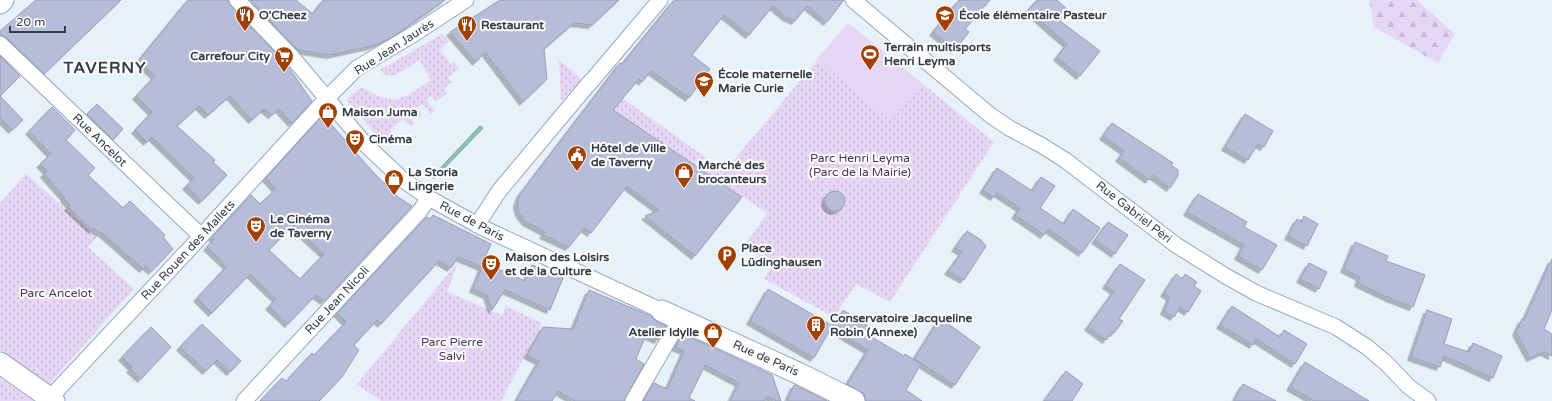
<svg xmlns="http://www.w3.org/2000/svg" width="1552" height="401" viewBox="0 0 1552 401" font-family="'Varela Round',sans-serif">
  <style>
    .grass { fill: url(#grass-dots) }
    .forest { fill: url(#forest-firs) }
    .garden { fill: #e6d6f3 }
    .water { fill: #8fc4bb; stroke: #739c98 }
    .building { fill: #b7bcd9; stroke: #9a9eba; fill-rule: evenodd; filter: url(#shadow) }
    .lines { fill: none; stroke-linecap: round; stroke-linejoin: round }
    .street-casing { stroke: #92aabf; stroke-width: 17 }
    .secondary-casing { stroke: #92aabf; stroke-width: 23 }
    .street { stroke: #fff; stroke-width: 15 }
    .secondary { stroke: #fff; stroke-width: 21 }
    .labels { text-anchor: middle; stroke-width: 4; stroke-linejoin: round; paint-order: stroke }
    .poi-label { font-size: 12px; font-weight: bold; fill: #333d46; stroke: #fff; text-anchor: start }
    .street-label { font-size: 12px; fill: #333d46; stroke: #fff }
    .park-label { font-size: 12px; fill: #4e3263; stroke: #fff }
    .district-label { font-size: 16px; font-weight: bold; letter-spacing: 1px; fill: #333d46; stroke: #fff }
  </style>
  <defs>
    <pattern id="grass-dots" width="8" height="8" patternUnits="userSpaceOnUse"><rect width="8" height="8" fill="#e6d6f3"/><path d="M2 2h.1M6 6h.1" fill="none" stroke="#c6b9d2" stroke-width="1.8" stroke-linecap="round"/></pattern>
    <pattern id="forest-firs" width="22" height="20" patternUnits="userSpaceOnUse"><rect width="22" height="20" fill="#e6d6f3"/><path d="M5 1l3.5 6h-7zM16 11l3.5 6h-7z" fill="#c6b9d2"/></pattern>
    <filter id="shadow"><feDropShadow dx="-3.5" dy="3.5" stdDeviation="0" flood-color="#0004"/></filter>
  </defs>
  <rect width="100%" height="100%" fill="#e7f1fa"/>
  <!-- grass -->
  <path class="grass" d="M848 23 994 142 890 302 856 284 834 317 764 279 773 264 744 247 767 213 594 97 604 85 725 171Z
    M442 34 449 41 440 50 451 64 454 62 459 68 448 77 451 82 444 89 447 93 436 102 431 96 426 100 435 110 431 114 422 104 416 108 422 115 419 118 413 111 408 115 415 124 411 127 403 119 390 130 394 135 384 144 346 100 361 87C396 107 399 101 431 80L419 60C409 66 390 85 380 70Z
    M559 60 582 79 561 101Z
    M26 174 97 237 88 247 134 289 49 384 0 350V203Z
    M458 262 447 292 502 315 506 306 542 323 501 401H381L357 384Z
    M0 378 34 401H0Z"/>
  <!-- forest -->
  <path class="forest" d="M1369 0H1417L1455 34 1438 63 1374 27Z"/>
  <!-- garden -->
  <path class="garden" d="M848 23 922 83 891 121 817 59Z"/>
  <!-- water -->
  <path class="water" d="M480 126 483 128 434 179 432 177Z"/>
  <!-- building -->
  <path class="building" d="M36 0H121L44 74 6 37 0 35V31Z
    M188 0H228L231 6 287 65 312 101 292 123 279 109 272 115 264 109 252 120 230 96 208 115 199 106 177 126 215 160 213 162 227 175 202 201 186 186 194 178 152 137 147 142 135 130 152 112 136 96 155 76 138 61Z
    M250 0H296L313 14 323 0H445L391 38 372 46 330 55 298 50Z
    M500 0H619L592 25 574 23 544 49 547 79 523 102 485 52 476 62 450 32Z
    M674 0H844L827 22 807 6 795 21 786 17 773 6 749 35 724 15 692 55 710 69 689 98 651 71 642 82 639 79 613 110 742 197 695 256 645 216 659 210 627 186 591 233 584 228 569 247 543 235 545 232 526 222 519 213 517 204 520 194 620 63 622 64Z
    M959 0H990L965 29 969 32 955 50 933 32Z
    M1037 0H1057L1069 11 1060 21 1100 51 1080 76 1057 57 1067 44 1028 10Z
    M0 56 20 76 0 96Z
    M0 96 23 120 12 130 0 118Z
    M97 104 123 129 113 140 87 114Z
    M52 107 75 130 66 140 95 168 88 175 123 208 130 201 165 235 163 237 173 249 152 271 146 266 143 269 101 232 100 233 94 228 92 230 68 207 70 205 64 199 65 198 44 174 47 171 40 164 51 154 29 131Z
    M1245 114 1273 131 1264 147 1258 144 1248 160 1225 147Z
    M323 115 373 172 398 197 412 206 324 301 316 295 288 324 269 306 276 299 250 274 212 313 197 298 227 266 207 247 214 239 212 237 251 195 260 204 276 189 266 178ZM293 225 324 254 300 279 269 250Z
    M1112 123 1173 163 1171 165 1178 170V176L1170 188 1152 175 1149 180 1119 158 1124 151 1103 136Z
    M997 168 1032 191 1041 177 1055 186 1040 208 1064 224 1073 209 1100 228 1082 253 1048 229 1044 235 1015 215 1020 208 997 193 994 197 983 190Z
    M825 201a10 10 0 1 1 20 0a10 10 0 1 1-20 0Z
    M1198 194 1247 222 1244 227 1277 245 1262 270 1238 256 1244 245 1187 212Z
    M433 215 491 244 483 262 525 281 532 265 563 278 550 310 505 290 492 310 487 295 473 289 482 267 458 257 451 268 439 261 381 324 377 320 354 345 359 350 342 377 319 401H260L282 378 286 381 312 353 314 355 346 322 337 313 427 217 430 219Z
    M1304 216 1318 224 1307 246 1288 236 1297 219 1302 222Z
    M1108 222 1128 235 1115 254 1095 240Z
    M967 231 981 240 986 246 964 280 948 271 962 252 955 248Z
    M1355 242 1388 256 1386 261 1425 275 1413 307 1389 298 1358 283 1360 277 1344 269Z
    M1552 259V310L1544 329 1552 334V356L1544 352 1530 358 1516 332 1522 319 1524 320Z
    M1309 263 1327 272 1319 289 1300 279Z
    M1120 264 1145 280 1119 319 1123 321 1114 333 1112 332 1106 340 1088 327 1114 291 1106 285Z
    M1176 274 1182 279 1185 274 1197 282 1194 286 1201 291 1188 312 1180 307 1174 317 1164 311 1170 297 1164 293Z
    M768 289 833 326 843 310 874 330 870 336 904 356 905 354 921 364 906 390 922 401H866L864 394 847 384 868 350 831 328 814 358 750 321Z
    M589 290 651 316 657 322 666 326 658 340 646 335 636 359 644 364 624 401H575L558 391 552 401H516L539 361 527 355 543 327 573 329Z
    M1232 306 1280 337 1284 330 1307 344 1295 364 1256 339 1253 345 1220 325Z
    M1427 310 1452 319 1444 344 1469 352 1473 343 1502 356 1493 378 1444 356 1440 367 1411 357Z
    M940 318 980 347 955 385 914 359Z
    M202 324 241 361 230 372 217 360 206 371 180 347Z
    M151 327 171 347 141 379 130 369 132 367 122 357Z
    M683 334 772 375 781 401H776L767 396 764 401H730L739 383 705 365 689 398 695 401H643L654 383 667 389 684 351 675 347Z
    M1305 362 1369 401H1314L1290 387Z
    M1066 371 1083 384 1072 401H1044Z
    M1243 384 1276 401H1234Z
    M794 385H795L827 401H787Z"/>
  <g class="lines">
    <defs>
      <path id="street" d="M237 0 292 57 365 144 402 179 429 198 481 227 662 311
        M853 0 990 115 1009 128 1041 145 1065 160 1176 245 1224 275 1256 293 1336 327 1367 347 1387 364 1408 386 1428 401
        M0 44 201 236
        M589 84 660 0
        M477 225 499 191 591 81
        M47 401 192 246 327 98 357 68 414 34 466 0
        M244 401 419 212 429 198
        M633 401 680 320"/>
      <path id="secondary" d="M0 3 3 0
        M662 311 800 374 854 401
        M0 363 54 401"/>
    </defs>
    <!-- street casing -->
    <use href="#street" class="street-casing"/>
    <!-- secondary casing -->
    <use href="#secondary" class="secondary-casing"/>
    <!-- street -->
    <use href="#street" class="street"/>
    <!-- secondary -->
    <use href="#secondary" class="secondary"/>
  </g>
  <!-- icons -->
  <defs>
    <symbol id="restaurant-pin" viewBox="-11 -11 22 30"><path d="M0 17L-7.5 6A9.5 9.5 0 1 1 7.5 6Z" fill="#a34000" stroke="#fff"/><path d="M-5-6h1v4h1v-4h1v4h1v-4h1v5L-1.5 .5V6h-2V.5L-5-1ZM5-6V6H3V1.5H1.5Q1.5-4 5-6Z" fill="#fff"/></symbol>
    <symbol id="school-pin" viewBox="-11 -11 22 30"><path d="M0 17L-7.5 6A9.5 9.5 0 1 1 7.5 6Z" fill="#a34000" stroke="#fff"/><path d="M0-5L7-2L0 1L-7-2ZM-4 1L0 2.5L4 1V4Q0 6-4 4Z" fill="#fff"/></symbol>
    <symbol id="stadium-pin" viewBox="-11 -11 22 30"><path d="M0 17L-7.5 6A9.5 9.5 0 1 1 7.5 6Z" fill="#a34000" stroke="#fff"/><path d="M0-5a6.5 5 0 1 0 0 10a6.5 5 0 1 0 0-10ZM-3.5-1.8h7v3.6h-7Z" fill="#fff"/></symbol>
    <symbol id="supermarket-pin" viewBox="-11 -11 22 30"><path d="M0 17L-7.5 6A9.5 9.5 0 1 1 7.5 6Z" fill="#a34000" stroke="#fff"/><path d="M-6-5.5h2.5l.6 2H6L4.5 2H-2.5L-4.4-4H-6ZM-1.5 3.2a1.3 1.3 0 1 0 .1 0ZM3 3.2a1.3 1.3 0 1 0 .1 0Z" fill="#fff"/></symbol>
    <symbol id="shop-pin" viewBox="-11 -11 22 30"><path d="M0 17L-7.5 6A9.5 9.5 0 1 1 7.5 6Z" fill="#a34000" stroke="#fff"/><path d="M-5-2.5h2.3a2.7 3.5 0 0 1 5.4 0H5L5.5 6h-11ZM-1.5-2.5h3a1.5 2.3 0 0 0-3 0Z" fill="#fff"/></symbol>
    <symbol id="theatre-pin" viewBox="-11 -11 22 30"><path d="M0 17L-7.5 6A9.5 9.5 0 1 1 7.5 6Z" fill="#a34000" stroke="#fff"/><path d="M-5-5.5Q0-4 5-5.5V0Q5 5 0 6Q-5 5-5 0ZM-3.3-2.5H-1v1.5H-3.3ZM1-2.5H3.3v1.5H1ZM-2.8 1Q0 5.5 2.8 1Z" fill="#fff"/></symbol>
    <symbol id="civic-pin" viewBox="-11 -11 22 30"><path d="M0 17L-7.5 6A9.5 9.5 0 1 1 7.5 6Z" fill="#a34000" stroke="#fff"/><path d="M-.6-6.5H3V-4.5H.6V-3L4-1V1h2V6H-6V1h2V-1L-.6-3ZM-1.2 2.5V6h2.4V2.5Z" fill="#fff"/></symbol>
    <symbol id="parking-pin" viewBox="-11 -11 22 30"><path d="M0 17L-7.5 6A9.5 9.5 0 1 1 7.5 6Z" fill="#a34000" stroke="#fff"/><path d="M-3.5-5.5H1a3.5 3.5 0 0 1 0 7H-1V5.5H-3.5ZM-1-3.4V-.6H.8a1.4 1.4 0 0 0 0-2.8Z" fill="#fff"/></symbol>
    <symbol id="building-pin" viewBox="-11 -11 22 30"><path d="M0 17L-7.5 6A9.5 9.5 0 1 1 7.5 6Z" fill="#a34000" stroke="#fff"/><path d="M-4-6H4V6H1V3H-1V6H-4ZM-2.5-4.3h1.7v1.8h-1.7ZM.8-4.3h1.7v1.8H.8ZM-2.5-1h1.7V.8h-1.7ZM.8-1h1.7V.8H.8Z" fill="#fff"/></symbol>
  </defs>
  <g fill-rule="evenodd">
    <use href="#restaurant-pin" x="234" y="4" width="22" height="30"/>
    <use href="#school-pin" x="934" y="4" width="22" height="30"/>
    <use href="#restaurant-pin" x="456" y="14" width="22" height="30"/>
    <use href="#stadium-pin" x="859" y="43" width="22" height="30"/>
    <use href="#supermarket-pin" x="273" y="45" width="22" height="30"/>
    <use href="#school-pin" x="693" y="70" width="22" height="30"/>
    <use href="#shop-pin" x="317" y="101" width="22" height="30"/>
    <use href="#theatre-pin" x="344" y="128" width="22" height="30"/>
    <use href="#civic-pin" x="566" y="144" width="22" height="30"/>
    <use href="#shop-pin" x="673" y="161" width="22" height="30"/>
    <use href="#shop-pin" x="383" y="168" width="22" height="30"/>
    <use href="#theatre-pin" x="245" y="215" width="22" height="30"/>
    <use href="#parking-pin" x="716" y="244" width="22" height="30"/>
    <use href="#theatre-pin" x="480" y="253" width="22" height="30"/>
    <use href="#building-pin" x="805" y="314" width="22" height="30"/>
    <use href="#shop-pin" x="702" y="321" width="22" height="30"/>
  </g>
  <g class="labels">
    <!-- poi labels -->
    <g class="poi-label">
      <text x="259" y="19">O'Cheez</text>
      <text x="959" y="19">École élémentaire Pasteur</text>
      <text x="481" y="29">Restaurant</text>
      <text x="884" y="51">Terrain multisports<tspan x="884" dy="14">Henri Leyma</tspan></text>
      <text x="270" y="60" text-anchor="end">Carrefour City</text>
      <text x="718" y="78">École maternelle<tspan x="718" dy="14">Marie Curie</tspan></text>
      <text x="342" y="116">Maison Juma</text>
      <text x="369" y="143">Cinéma</text>
      <text x="591" y="152">Hôtel de Ville<tspan x="591" dy="14">de Taverny</tspan></text>
      <text x="698" y="169">Marché des<tspan x="698" dy="14">brocanteurs</tspan></text>
      <text x="408" y="176">La Storia<tspan x="408" dy="14">Lingerie</tspan></text>
      <text x="270" y="223">Le Cinéma<tspan x="270" dy="14">de Taverny</tspan></text>
      <text x="741" y="252">Place<tspan x="741" dy="14">Lüdinghausen</tspan></text>
      <text x="505" y="261">Maison des Loisirs<tspan x="505" dy="14">et de la Culture</tspan></text>
      <text x="830" y="322">Conservatoire Jacqueline<tspan x="830" dy="14">Robin (Annexe)</tspan></text>
      <text x="699" y="336" text-anchor="end">Atelier Idylle</text>
    </g>
    <!-- street labels -->
    <g class="street-label">
      <text transform="translate(394 47) rotate(-33)" y="4">Rue Jean Jaurès</text>
      <text transform="translate(100 140) rotate(44)" y="4">Rue Ancelot</text>
      <text transform="translate(1134 212) rotate(38)" y="4">Rue Gabriel Péri</text>
      <text transform="translate(472 221) rotate(28)" y="4">Rue de Paris</text>
      <text transform="translate(188 250) rotate(-47)" y="4">Rue Rouen des Mallets</text>
      <text transform="translate(337 300) rotate(-47)" y="4">Rue Jean Nicoli</text>
      <text transform="translate(766 358) rotate(24)" y="4">Rue de Paris</text>
    </g>
    <!-- park labels -->
    <g class="park-label">
      <text x="860" y="162">Parc Henri Leyma<tspan x="860" dy="14">(Parc de la Mairie)</tspan></text>
      <text x="56" y="297">Parc Ancelot</text>
      <text x="452" y="346">Parc Pierre<tspan x="452" dy="14">Salvi</tspan></text>
    </g>
    <!-- district labels -->
    <g class="district-label">
      <text x="105" y="73">TAVERNY</text>
    </g>
  </g>
  <!-- scale -->
  <path d="M10 26v6h55v-6" fill="none" stroke="#333d46" stroke-width="2"/>
  <text x="16" y="26" font-size="12" fill="#333d46" stroke="#ffffff" stroke-width="3" paint-order="stroke">20 m</text>
</svg>
